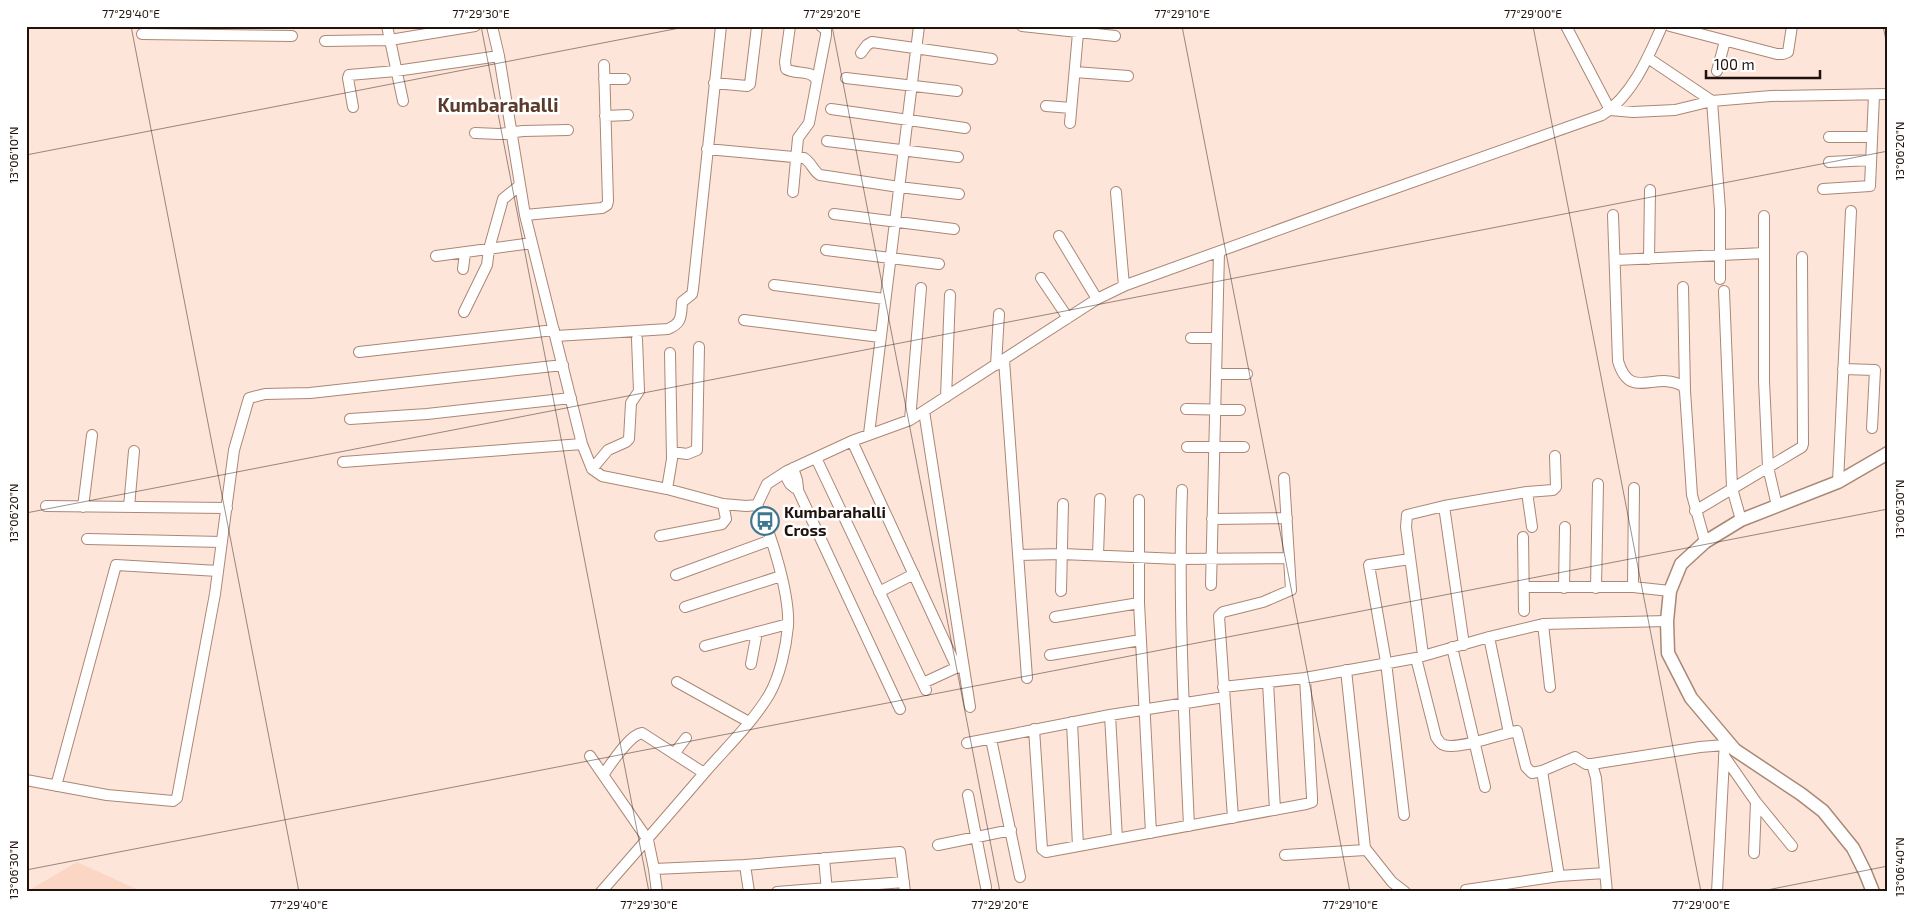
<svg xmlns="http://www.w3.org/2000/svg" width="1914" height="918" viewBox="0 0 1914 918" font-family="'Exo 2',sans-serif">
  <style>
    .built { fill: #fcd6c4 }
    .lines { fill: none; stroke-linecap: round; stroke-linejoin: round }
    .minor-casing { stroke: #ab8775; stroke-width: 12 }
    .major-casing { stroke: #ab8775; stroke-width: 15 }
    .minor { stroke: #fff; stroke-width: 10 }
    .major { stroke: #fff; stroke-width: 12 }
    .ticks { fill: none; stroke: #20120c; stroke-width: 1; stroke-opacity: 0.45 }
    .labels { text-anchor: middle; stroke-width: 5; stroke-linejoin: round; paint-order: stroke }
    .poi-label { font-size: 16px; font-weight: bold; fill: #20120c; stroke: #fff; text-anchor: start }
    .quarter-label { font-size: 19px; font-weight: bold; fill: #5b3b2b; stroke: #fff }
    .neatline { fill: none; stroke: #20120c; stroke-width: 2 }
    .ticks-label { font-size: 12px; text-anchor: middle; fill: #20120c }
  </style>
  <rect width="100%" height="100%" fill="#fee5da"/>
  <!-- built -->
  <path class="built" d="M77 862 143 892H26Z"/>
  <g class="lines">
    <defs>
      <path id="minor" d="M387 26 403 101
        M492 26 499 56 525 215 582 444 592 469 602 476 667 489 723 504 746 506 757 505
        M790 26 785 62 786 69C796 75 812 69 817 81L809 123 798 138 793 192
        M1022 26 1115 36
        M1566 26 1610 110 1633 112 1675 110 1712 101 1771 96 1888 94
        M1670 26 1777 54H1783L1788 52 1792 26
        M142 34 292 36
        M325 41 390 40 475 26
        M861 53 867 45 872 42 992 59
        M1648 58 1712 101 1720 210V279
        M1717 71 1725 41
        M1075 72 1128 76
        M846 78 957 91
        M604 79H625
        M817 81 826 35V30L821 26
        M714 83 747 86 750 84 757 26
        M1046 106 1071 108
        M353 107 348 78 349 75 396 71 499 56
        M831 109 965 128
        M605 116 628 115
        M1070 123 1078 33
        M475 133 499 134 523 131 568 130
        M1829 137H1872
        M827 141 958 157
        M707 149 804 158C812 163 813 171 820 175L899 187 959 194
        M1829 162 1871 160
        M1823 189 1870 186 1874 95
        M1116 192 1124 286
        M834 214 954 229
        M525 215 602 208 607 205 608 201 604 65
        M1613 215 1618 361C1630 402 1655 370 1683 386L1685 391 1692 495 1705 542
        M1764 216V381L1768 467 1777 506
        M1059 236 1097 299
        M826 250 939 264
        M436 256 532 243
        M1649 259 1650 190
        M1616 260 1764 253
        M463 269 465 253
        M1041 278 1068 318
        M774 285 885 299
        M1683 287 1685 391
        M1724 291 1732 488 1741 520
        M464 312 487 265 489 249 503 199 519 186
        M744 320 880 337
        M556 336 668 329C682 323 681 317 682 302L692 294 693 289 721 26
        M1191 338H1217
        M359 352 554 330
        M1004 360 1027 678
        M996 365 999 314
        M1843 369 1875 370 1872 428
        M1216 374H1247
        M946 397 950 295
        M1186 409 1240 410
        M924 411 970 707
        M350 419 427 414 571 398
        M910 420 921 288
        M869 434 919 26
        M852 441 957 668
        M1187 447H1244
        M672 452 687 454 697 450 699 347
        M816 458 926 690
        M343 462 582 444
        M592 469 608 450 626 442 629 439 631 403 639 391 637 339
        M784 473 790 484 795 488H798L797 480 793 468
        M1838 482 1851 211
        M797 488 900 709
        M667 489 672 459 670 353
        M1182 490C1178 602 1184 714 1189 826
        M1527 492 1532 527
        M1139 500V603L1151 833
        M46 506 227 508
        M83 507 92 435
        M129 507 134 451
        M1695 511 1802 447 1803 444 1802 257
        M1212 519 1287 518
        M660 536 722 524 726 519 723 504
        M1523 537 1524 611
        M87 539 222 542
        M1018 555 1062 554 1179 559 1289 558
        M1098 555 1100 499
        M676 575 771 540
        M1211 585 1219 252
        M1524 587H1633L1670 591
        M1633 587 1634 488
        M1564 588 1565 527
        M1596 588 1598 484
        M1061 591 1063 504
        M879 592 914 574
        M685 607 781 576
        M1055 617 1139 603
        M1543 624 1550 687
        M1489 637 1509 733
        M1464 645 1444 506 1527 492 1553 490 1556 487 1555 456
        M705 646 788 624
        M1452 647 1485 787
        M1050 655 1141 640
        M1423 655 1406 527 1407 515 1444 506
        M1416 658 1436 737C1438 740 1440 744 1444 745 1459 750 1500 734 1517 731L1526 767 1532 773 1542 771 1575 757 1586 764H1592L1700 747 1725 745
        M751 664 757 632
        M1346 670 1365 848 1392 882 1405 892
        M677 682 749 722
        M1268 682 1275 810
        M923 683 962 665
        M1223 687 1305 678 1416 658 1489 637 1543 624 1667 621
        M1110 715 1117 839
        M1072 722 1078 846
        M1034 729 1042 849 1046 852 1306 804 1312 802V797L1305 678
        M991 739 1020 877
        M967 743 1110 715 1224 697
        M674 754 686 738
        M590 756 648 840 654 869 657 892
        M1724 756 1756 802 1792 846
        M1592 764 1596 778 1607 892
        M1542 771 1559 876 1605 873
        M603 775C611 764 629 735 642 733L704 773
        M26 780 107 795 173 801 177 798 215 594 234 450 249 398 265 394 310 393 563 365
        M56 786 116 565 218 571
        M968 795 986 887
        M1404 815 1386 662 1369 565 1410 559
        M1233 818 1219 616 1223 612 1263 602 1291 590 1284 478
        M938 845 1011 830
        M1754 853 1756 802
        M1285 855 1365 850
        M824 858 827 892
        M745 865 749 892
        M654 869 745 865 900 852 905 892
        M601 892C636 852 671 812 706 771 727 747 752 723 769 695 780 676 786 648 788 626 790 595 771 532 757 505L767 484 787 471 852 441 910 420 1097 299 1126 285 1353 203 1602 115C1632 96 1648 58 1662 26
        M777 892 904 882
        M1466 892V890L1559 876
        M1717 892 1725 740"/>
      <path id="major" d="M1873 892 1865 872 1853 848 1823 811 1801 794 1735 750 1691 698 1668 653 1667 621 1670 591 1681 564 1705 542 1741 520 1838 482 1888 453"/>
    </defs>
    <!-- minor casing -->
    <use href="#minor" class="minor-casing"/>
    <!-- major casing -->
    <use href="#major" class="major-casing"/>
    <!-- minor -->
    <use href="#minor" class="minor"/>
    <!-- major -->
    <use href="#major" class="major"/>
  </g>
  <!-- ticks -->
  <path class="ticks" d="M131 26 299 892M481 26 649 892M832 26 1000 892M1182 26 1350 892M1533 26 1701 892M1883 26 1888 50M26 155 690 26M26 513 1888 151M26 870 1888 509M1757 892 1888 866"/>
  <!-- icons -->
  <defs>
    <symbol id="bus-ring" viewBox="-11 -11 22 22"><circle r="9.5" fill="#fff" stroke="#3d7890" stroke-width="1.5"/><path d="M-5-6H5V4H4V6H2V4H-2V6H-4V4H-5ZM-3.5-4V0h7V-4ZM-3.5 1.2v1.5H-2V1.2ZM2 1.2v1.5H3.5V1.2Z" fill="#3d7890"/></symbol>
  </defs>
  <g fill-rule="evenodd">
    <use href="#bus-ring" x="749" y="505" width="32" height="32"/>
  </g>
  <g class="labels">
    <!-- poi labels -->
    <g class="poi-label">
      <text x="784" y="518">Kumbarahalli<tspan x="784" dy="18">Cross</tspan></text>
    </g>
    <!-- quarter labels -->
    <g class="quarter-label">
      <text x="498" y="112">Kumbarahalli</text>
    </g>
  </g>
  <!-- border -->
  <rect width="1914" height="918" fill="none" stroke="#ffffff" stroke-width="55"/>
  <!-- scale -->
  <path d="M1706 70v8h114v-8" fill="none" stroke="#20120c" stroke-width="2.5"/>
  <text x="1714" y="70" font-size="15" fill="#20120c" stroke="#ffffff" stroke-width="4" paint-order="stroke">100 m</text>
  <rect x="28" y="28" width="1858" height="862" class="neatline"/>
  <g class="ticks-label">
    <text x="131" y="18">77°29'40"E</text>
    <text x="481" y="18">77°29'30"E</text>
    <text x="832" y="18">77°29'20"E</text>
    <text x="1182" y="18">77°29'10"E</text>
    <text x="1533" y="18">77°29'00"E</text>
    <text transform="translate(1900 151) rotate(-90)" y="4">13°06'20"N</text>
    <text transform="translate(14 155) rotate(-90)" y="4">13°06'10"N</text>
    <text transform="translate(1900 509) rotate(-90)" y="4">13°06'30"N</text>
    <text transform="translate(14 513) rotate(-90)" y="4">13°06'20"N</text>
    <text transform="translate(1900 867) rotate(-90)" y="4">13°06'40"N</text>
    <text transform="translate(14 870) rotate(-90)" y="4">13°06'30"N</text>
    <text x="299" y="909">77°29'40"E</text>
    <text x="649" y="909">77°29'30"E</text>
    <text x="1000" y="909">77°29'20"E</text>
    <text x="1350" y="909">77°29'10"E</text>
    <text x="1701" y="909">77°29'00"E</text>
  </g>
</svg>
